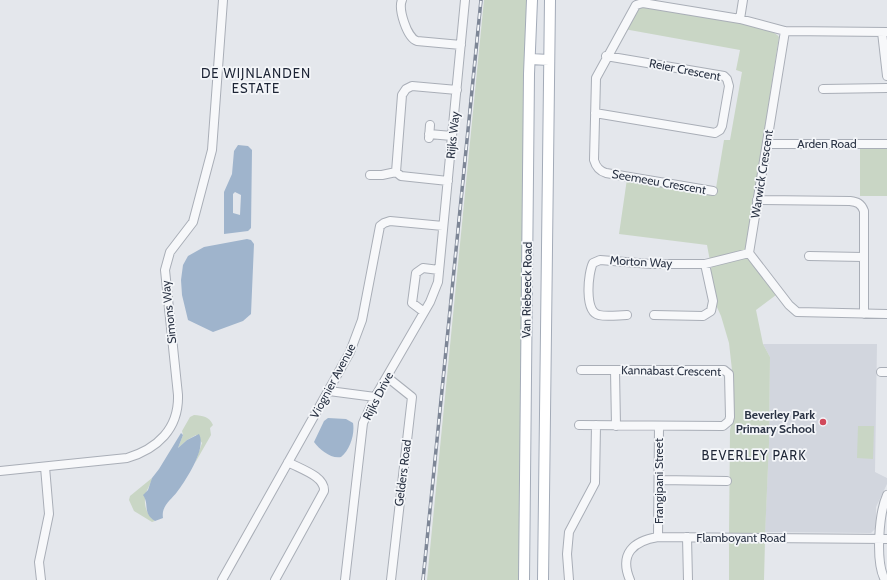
<svg xmlns="http://www.w3.org/2000/svg" width="887" height="580" viewBox="0 0 887 580" font-family="Cabin,sans-serif">
  <style>
    .built { fill: #d2d6de }
    .green { fill: #c9d6c5 }
    .water { fill: #9fb4cc; fill-rule: evenodd }
    .lines { fill: none; stroke-linecap: round; stroke-linejoin: round }
    .minor-casing { stroke: #a9aeb7; stroke-width: 10 }
    .major-casing { stroke: #a3abb8; stroke-width: 12 }
    .minor { stroke: #f7f8fa; stroke-width: 8 }
    .major { stroke: #fff; stroke-width: 10 }
    .rail-casing { stroke: #7d8696; stroke-width: 3.5 }
    .rail { stroke: #f4f6f9; stroke-width: 2; stroke-dasharray: 6; stroke-linecap: butt }
    .poi-dot { fill: #d1495b; stroke: #f4f6f9; stroke-width: 1.5 }
    .labels { text-anchor: middle; stroke-width: 3.5; stroke-linejoin: round; paint-order: stroke }
    .street-label { font-size: 12px; fill: #2b3445; stroke: #f4f6f9 }
    .poi-label { font-size: 12px; font-weight: bold; fill: #2b3445; stroke: #f4f6f9; text-anchor: end }
    .neighbourhood-label { font-size: 13px; letter-spacing: 1px; fill: #1d2536; stroke: #f4f6f9 }
  </style>
  <rect width="100%" height="100%" fill="#e4e7ec"/>
  <!-- built -->
  <path class="built" d="M763 344H877L875 472 887 478V484L876 507V528L871 533 765 532 769 444 770 357Z"/>
  <!-- green -->
  <path class="green" d="M484 0H528L521 580H427Z
    M641 6C664 10 770 23 779 37L746 248 742 253 710 261 707 245 619 234 627 179 715 194 724 140H730L742 72 736 70 740 50 624 29 635 11Z
    M860 148 887 149V196H860Z
    M747 257 776 295 756 310 763 344 770 357 769 444 765 536 729 535 730 430 733 417V379L729 343 721 316 716 305 710 270 713 265Z
    M194 415C203 416 209 416 213 425L210 428 211 435 195 463 202 443 196 435 187 440 178 448 183 435 182 431 190 417Z
    M858 426H874L873 459 857 458Z
    M152 478C151 484 148 487 146 493 143 503 146 515 155 521L152 522 134 511 129 500 130 496Z
    M729 541H765L764 580H729Z"/>
  <!-- water -->
  <path class="water" d="M238 145 248 146 252 150 251 228 248 231 224 234V192L232 174 234 151ZM235 192 241 195 240 215 233 213V194Z
    M247 239 251 240 254 244 251 314 243 321 213 332 188 320 182 295 181 280 183 265 188 256 204 247Z
    M328 418 346 419 353 423C355 434 350 450 341 457 331 459 320 450 314 442L324 421Z
    M181 433 183 435 178 448 187 440 199 434C207 448 186 480 177 492 171 500 161 506 163 518L155 521C142 513 150 505 143 495L148 490 152 478 159 469Z"/>
  <g class="lines">
    <defs>
      <path id="minor" d="M402 0C398 9 407 38 417 41L461 45
        M740 19 743 0
        M785 31 749 253 789 305 797 312 887 314
        M882 32 887 76
        M823 89 887 88
        M595 113 715 133 720 130 722 126 729 86 727 79 724 76 606 56
        M429 134 452 136
        M429 138 430 125
        M767 144H887
        M370 175H382L396 172
        M448 181 401 176 396 172 402 95 406 89 412 86 457 90
        M713 191 606 173C599 171 596 167 594 160L596 78 636 5 643 3 740 19 785 31 887 32
        M757 200 850 201C857 202 861 203 864 211V314
        M809 256 863 257
        M424 312 412 303 416 273 423 268 439 270
        M627 315C619 315 607 317 599 315 584 312 588 273 593 263L600 260 651 264H705L749 253
        M654 315 703 316 711 311 713 301 705 264
        M615 370 616 426
        M881 372H887
        M387 377 412 397 391 580
        M329 391 375 397
        M579 425 723 426 729 421 730 417 729 374 724 370H581
        M0 471 127 458C157 449 179 429 178 395L165 270 170 252 193 222 212 150 223 0
        M659 480 727 481
        M658 537 659 426
        M687 537 688 580
        M41 580 39 562 49 514 45 467
        M222 580 350 352 362 320 380 226 384 223 390 221 443 226
        M275 580 324 491C325 476 300 469 288 462
        M345 580 363 423 375 397 430 302 438 282 465 0
        M569 580 567 554 569 532 595 483 596 425
        M630 580C619 554 633 541 658 537L887 539
        M885 580C875 562 879 513 887 495"/>
      <path id="major" d="M530 59 549 60
        M524 580 529 74 532 0
        M543 580 550 0"/>
    </defs>
    <!-- minor casing -->
    <use href="#minor" class="minor-casing"/>
    <!-- major casing -->
    <use href="#major" class="major-casing"/>
    <!-- minor -->
    <use href="#minor" class="minor"/>
    <!-- major -->
    <use href="#major" class="major"/>
    <defs>
      <path id="rail" d="M423 580 481 0"/>
    </defs>
    <!-- rail casing -->
    <use href="#rail" class="rail-casing"/>
    <!-- rail -->
    <use href="#rail" class="rail"/>
  </g>
  <!-- markers -->
  <circle class="poi-dot" cx="823" cy="422" r="4"/>
  <g class="labels">
    <!-- street labels -->
    <g class="street-label">
      <text transform="translate(685 70) rotate(11)" y="4">Reier Crescent</text>
      <text transform="translate(453 135) rotate(-84)" y="4">Rijks Way</text>
      <text x="827" y="148">Arden Road</text>
      <text transform="translate(762 174) rotate(-81)" y="4">Warwick Crescent</text>
      <text transform="translate(659 182) rotate(10)" y="4">Seemeeu Crescent</text>
      <text transform="translate(641 262) rotate(3)" y="4">Morton Way</text>
      <text transform="translate(527 290) rotate(-89)" y="4">Van Riebeeck Road</text>
      <text transform="translate(169 312) rotate(-96)" y="4">Simons Way</text>
      <text transform="translate(671 371) rotate(1)" y="4">Kannabast Crescent</text>
      <text transform="translate(333 381) rotate(-62)" y="4">Viognier Avenue</text>
      <text transform="translate(378 396) rotate(-63)" y="4">Rijks Drive</text>
      <text transform="translate(403 473) rotate(-83)" y="4">Gelders Road</text>
      <text transform="translate(659 481) rotate(-90)" y="4">Frangipani Street</text>
      <text x="741" y="542">Flamboyant Road</text>
    </g>
    <!-- poi labels -->
    <g class="poi-label">
      <text x="815" y="419">Beverley Park<tspan x="815" dy="14">Primary School</tspan></text>
    </g>
    <!-- neighbourhood labels -->
    <g class="neighbourhood-label">
      <text x="256" y="78">DE WIJNLANDEN<tspan x="256" dy="15">ESTATE</tspan></text>
      <text x="754" y="460">BEVERLEY PARK</text>
    </g>
  </g>
</svg>
